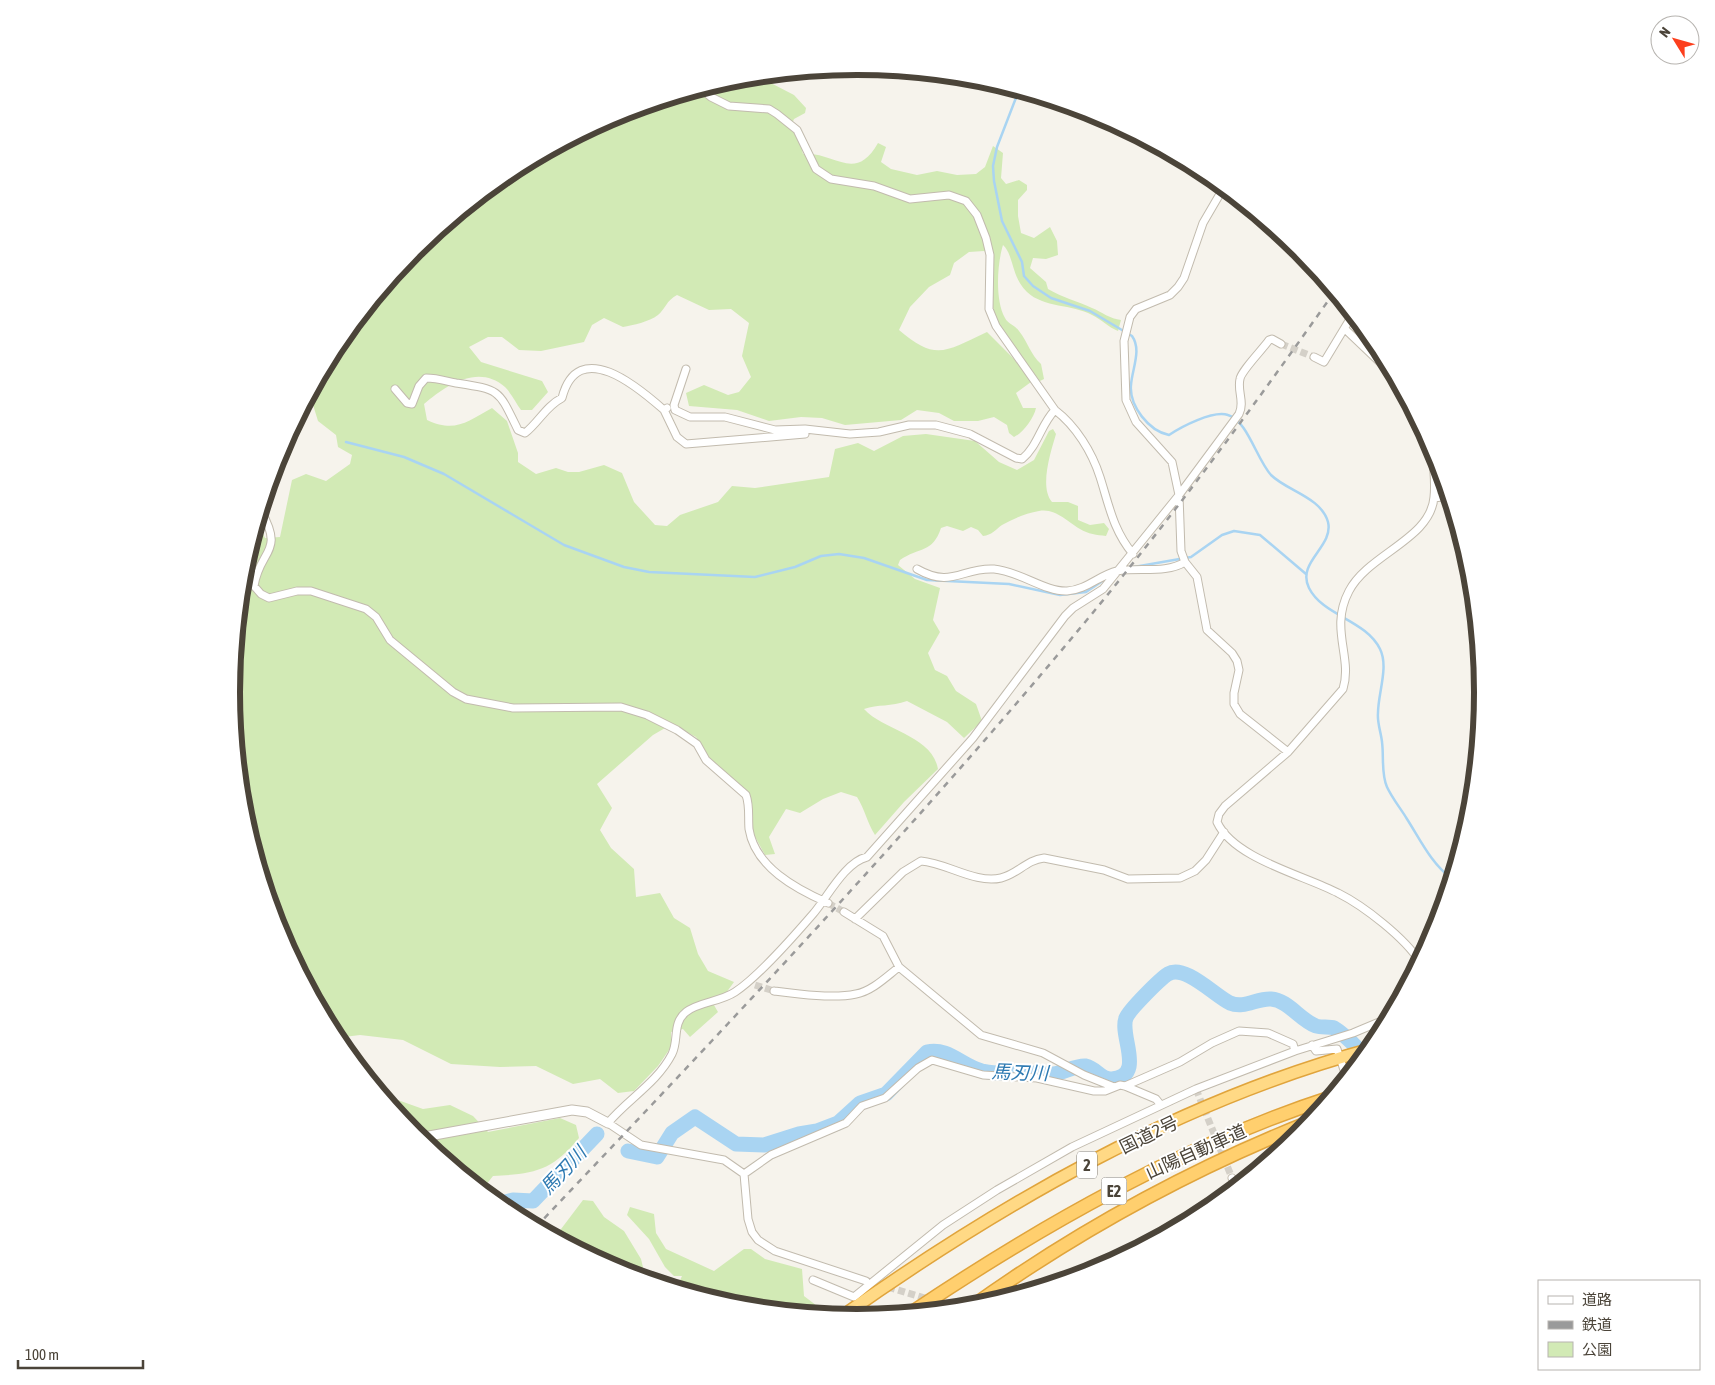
<svg xmlns="http://www.w3.org/2000/svg" width="1715" height="1385" viewBox="0 0 1715 1385" font-family="'Asap Condensed','Noto Sans JP',sans-serif">
  <style>
    .green { fill: #d2eab5 }
    .lines { fill: none; stroke-linecap: round; stroke-linejoin: round }
    .stream { stroke: #a9d4f2; stroke-width: 2.5 }
    .river { stroke: #a9d4f2; stroke-width: 15 }
    .minor-tunnel { stroke: #d4d0c8; stroke-width: 7; stroke-dasharray: 7 3.5; stroke-linecap: butt }
    .minor-casing { stroke: #c2bbae; stroke-width: 9 }
    .tertiary-casing { stroke: #c2bbae; stroke-width: 11 }
    .trunk-casing { stroke: #e0a43c; stroke-width: 14 }
    .motorway-casing { stroke: #e0a43c; stroke-width: 15 }
    .minor { stroke: #fff; stroke-width: 7 }
    .tertiary { stroke: #fff; stroke-width: 9 }
    .trunk { stroke: #ffd985; stroke-width: 11 }
    .motorway { stroke: #ffcf6e; stroke-width: 12 }
    .rail { stroke: #9a9a9a; stroke-width: 2.5; stroke-dasharray: 6 6; stroke-linecap: butt }
    .labels { text-anchor: middle; stroke-width: 4; stroke-linejoin: round; paint-order: stroke }
    .shield { fill: #fff; stroke: #817c74; stroke-width: 1 }
    .shield-label { font-size: 16px; font-weight: bold; fill: #4b4439 }
    .street-label { font-size: 18px; fill: #4b4439; stroke: #fff }
    .water-label { font-size: 19px; font-style: italic; fill: #2e7ab2; stroke: #fff }
    .rim { fill: none; stroke: #4b4439; stroke-width: 6 }
  </style>
  <rect width="100%" height="100%" fill="#f6f3ec"/>
  <!-- green -->
  <path class="green" d="M765 80 794 95 806 108 805 113 794 119 790 128 799 137 803 154C834 151 855 184 878 143L886 147 881 162 891 169 917 175 937 171 957 175 976 174 985 167 993 146 1003 153 1001 178 1006 184 1019 180 1027 185V190L1018 200V216L1021 233 1034 238 1050 227 1057 241 1058 255 1046 259 1033 258 1030 268 1046 282 1048 289C1063 298 1077 301 1092 308 1102 312 1110 319 1121 320L1118 331C1108 327 1101 319 1092 315 1072 304 1044 308 1027 292 1011 277 1014 255 1003 245 997 264 995 301 1005 318 1008 324 1016 326 1019 331 1028 342 1030 354 1041 364L1044 379 1040 381 1014 348 995 319 992 302 990 255 984 251 969 252 954 263 950 275 929 287 910 307 899 330C936 362 946 351 987 332L1016 361 1031 382 1016 393 1023 408H1036C1034 418 1023 433 1014 437L1009 433 1007 425 994 417 978 421H954L939 413 917 410 901 420 845 425 822 418 801 417 769 421 737 410 689 406 686 393 704 385 728 395 739 392 751 377 742 356 749 323 731 309 709 310 677 295C666 301 666 308 658 315 649 322 633 325 623 327L604 318 592 325 584 342 541 351 519 350 502 337H488L469 347 481 362 542 381 548 392 532 410H521C516 403 511 393 505 387 478 363 445 386 424 404L427 420C455 433 467 422 492 408L507 421 518 453V462L536 474 556 468 568 472H579L604 465 622 473 634 502 655 525 667 526 680 515 718 502 732 486 755 488 829 477 835 449 858 443 874 451 903 436 926 434 975 441 999 462 1017 470 1034 460 1049 431 1053 429 1056 434C1051 451 1039 487 1052 502H1068L1078 506V520L1090 525 1104 523 1109 529 1106 536C1097 535 1088 534 1080 529 1067 522 1056 508 1039 511 1026 513 1013 519 1002 525 995 530 992 535 983 536L978 530 971 527 963 531 947 526 941 528C933 553 919 547 900 560L898 565 915 579 940 588 933 620 940 632 928 653 935 670 947 676 956 691 976 704 982 721 964 738 947 722 907 701C891 707 878 704 864 709 884 731 932 735 938 769L904 802 875 835C867 822 865 810 857 797L841 792 823 799 800 813 786 809 769 837 775 854 765 855 753 833 750 795 713 763 696 737 672 724 653 735 597 784 612 808 600 830 611 848 634 869 636 897 660 893 674 918 690 928 698 954 708 971 734 982 726 993 711 1000 718 1012 690 1037 683 1029 671 1032V1047L658 1066 634 1091 618 1093 600 1079 573 1084 536 1066 500 1067 451 1064 403 1040 360 1035 336 1038 279 932 243 814 231 692 243 570 258 523 265 538 280 537 292 480 306 474 326 481 350 464 352 455 338 447 336 435 318 421 310 395 337 344 415 249 510 172 618 114 695 91 700 95 714 88 727 91 741 85Z
    M270 482 273 487 268 503 260 516Z
    M381 1094 423 1109 450 1105 473 1116 488 1132 560 1118 576 1125 579 1138C552 1171 534 1174 493 1176L482 1190 414 1135Z
    M583 1200 593 1201 604 1217 624 1231 641 1259 646 1280 618 1271 555 1237Z
    M630 1207 654 1214 656 1233 666 1249 714 1271 744 1249H751L765 1259 802 1269 804 1296 821 1309 819 1315 735 1307 676 1289 682 1276H674L665 1267 649 1239 627 1215Z"/>
  <g class="lines">
    <!-- stream -->
    <path class="stream" d="M1019 90 997 147 993 166 994 181 1002 221 1022 262 1024 276 1033 286 1051 298 1090 311 1132 336C1142 350 1132 369 1131 385 1129 406 1149 431 1169 435 1181 427 1213 410 1228 415 1247 420 1257 460 1271 475 1287 491 1321 497 1328 522 1334 547 1296 562 1309 588 1323 616 1366 620 1380 649 1389 667 1378 693 1378 713 1377 723 1381 732 1382 742 1384 757 1381 774 1387 787 1392 798 1401 809 1407 819 1421 841 1431 863 1452 879
      M346 442 404 457 444 474 564 545 624 567 649 572 755 577 795 567 821 556 839 554 864 558 927 580 1009 584 1060 595 1086 592 1107 578
      M1134 567 1191 557 1222 535 1234 531 1260 535 1306 574"/>
    <!-- river -->
    <path class="river" d="M628 1151 657 1157 672 1133 695 1117 736 1144 764 1145 799 1134 817 1131 838 1123 860 1103 886 1094 927 1052C948 1047 962 1066 982 1071 1001 1075 1019 1073 1038 1073 1043 1073 1049 1075 1053 1074 1064 1073 1075 1065 1086 1066 1096 1068 1101 1080 1112 1079 1146 1076 1119 1036 1126 1018 1129 1010 1160 979 1168 974 1185 964 1215 996 1230 1003 1244 1009 1257 998 1271 999 1288 1000 1300 1020 1316 1026 1322 1028 1329 1026 1334 1028 1346 1035 1356 1047 1365 1056
      M498 1204 513 1200 533 1201 597 1134"/>
    <!-- minor-tunnel -->
    <path class="minor-tunnel" d="M1281 344 1314 357
      M828 903 844 912
      M755 985 774 991
      M1196 1089 1232 1178
      M868 1281 961 1309"/>
    <defs>
      <path id="minor" d="M667 99 695 91H704L711 97 729 106 769 109 777 114 797 130 816 169 831 179 874 186 910 199 949 195 966 201 977 215 986 238 990 255 989 309 996 326 1055 410C1076 426 1092 452 1100 477 1109 505 1113 530 1133 554
        M1224 187 1203 223 1184 278 1178 287 1170 295 1136 309 1130 317 1124 341 1126 400 1136 422 1172 462 1179 495 1181 551 1185 562 1197 577 1207 630 1232 653 1237 661 1239 670 1234 693V704L1240 714 1288 752
        M1346 330 1388 370 1399 384
        M1314 357 1324 362 1353 314
        M686 369 674 405 675 410 690 417H725L775 430 805 429 850 434 879 432 909 425H936L970 434 1016 458 1022 459C1038 446 1041 424 1055 410
        M395 389 407 403 412 404 419 386 426 378C437 378 446 381 456 383 501 390 498 389 518 430L525 433C539 422 546 406 562 398 578 336 638 387 664 410
        M667 408 664 410 677 437 686 444 805 434
        M1434 498 1449 496
        M261 511C285 553 260 549 254 586L261 594 269 598 297 591H311L366 609 376 617 390 640 453 692 466 699 513 708 621 707 647 715 677 730 697 744 706 760 746 795C750 806 748 817 749 829 755 867 796 889 828 903
        M917 569C952 589 962 567 994 569 1019 571 1045 592 1067 591 1086 590 1100 575 1117 571 1139 567 1166 574 1185 562
        M844 912 883 936 899 967 981 1035 1043 1053 1084 1075 1114 1087
        M855 919 903 872 921 861C947 863 975 884 1001 878 1018 874 1026 860 1044 858L1104 870 1128 879 1180 878 1195 871 1206 860 1224 832
        M1420 962C1405 938 1364 906 1338 893 1304 875 1234 859 1217 822L1219 814 1225 806 1288 752 1343 689C1353 657 1329 629 1349 591 1368 554 1431 539 1434 497 1436 480 1433 461 1431 444
        M774 991C797 994 833 999 856 994 872 991 886 977 899 967
        M1312 1045 1316 1051 1337 1049 1347 1079
        M1125 1086 1180 1062 1212 1043 1239 1031 1268 1033 1293 1044 1295 1051
        M744 1174 771 1155 846 1123 862 1106 885 1098 918 1068 932 1060 983 1075 1037 1078 1094 1091H1105L1120 1085 1125 1086 1156 1099 1160 1104
        M1232 1178 1237 1188
        M813 1280 854 1297 943 1225 997 1190 1072 1147 1196 1089 1295 1051 1353 1033 1391 1017
        M866 1281 775 1251 758 1240 752 1232 748 1219 744 1174 724 1160 641 1145 608 1123C628 1099 657 1083 672 1054 679 1040 672 1023 686 1012 698 1002 720 1002 735 992 758 977 794 936 813 914 827 898 845 862 867 857L973 738 1065 616 1073 608 1103 589 1179 495 1239 414C1245 402 1237 391 1240 379 1241 371 1263 349 1269 340L1272 339 1281 344"/>
      <path id="tertiary" d="M418 1138 572 1110 587 1112 608 1123"/>
      <path id="trunk" d="M841 1317C1002 1203 1179 1101 1371 1049"/>
      <path id="motorway" d="M970 1308C1076 1232 1191 1169 1312 1121
        M911 1313C1042 1225 1181 1146 1332 1097"/>
    </defs>
    <!-- minor casing -->
    <use href="#minor" class="minor-casing"/>
    <!-- tertiary casing -->
    <use href="#tertiary" class="tertiary-casing"/>
    <!-- trunk casing -->
    <use href="#trunk" class="trunk-casing"/>
    <!-- motorway casing -->
    <use href="#motorway" class="motorway-casing"/>
    <!-- minor -->
    <use href="#minor" class="minor"/>
    <!-- tertiary -->
    <use href="#tertiary" class="tertiary"/>
    <!-- trunk -->
    <use href="#trunk" class="trunk"/>
    <!-- motorway -->
    <use href="#motorway" class="motorway"/>
    <!-- rail -->
    <path class="rail" d="M536 1227C722 1031 908 835 1081 627 1171 519 1254 406 1335 291"/>
  </g>
  <g class="labels">
    <!-- shield labels -->
    <g class="shield">
      <rect x="1077" y="1151.5" width="20" height="27" rx="4"/>
      <rect x="1101.5" y="1177.5" width="25" height="27" rx="4"/>
    </g>
    <g class="shield-label">
      <text x="1087" y="1171">2</text>
      <text x="1114" y="1197">E2</text>
    </g>
    <!-- street labels -->
    <g class="street-label">
      <text transform="translate(1149 1135) rotate(-26)" y="6">国道2号</text>
      <text transform="translate(1196 1152) rotate(-24)" y="6">山陽自動車道</text>
    </g>
    <!-- water labels -->
    <g class="water-label">
      <text transform="translate(1020 1072) rotate(2)" y="7">馬刃川</text>
      <text transform="translate(563 1170) rotate(-47)" y="7">馬刃川</text>
    </g>
  </g>
  <!-- crop -->
  <path d="M0 0H1715V1385H0ZM240 692a617 617 0 1 1 1234 0a617 617 0 1 1-1234 0Z" fill="#fff" fill-rule="evenodd"/>
  <path class="rim" d="M240 692a617 617 0 1 1 1234 0a617 617 0 1 1-1234 0Z"/>
  <!-- legend -->
  <rect x="1538" y="1280" width="162" height="90" fill="#ffffff" stroke="#b7b4b0"/>
  <rect x="1548" y="1296" width="25" height="8" fill="#ffffff" stroke="#b7b4b0"/>
  <text x="1582" y="1305" font-size="15" fill="#4b4439">道路</text>
  <rect x="1548" y="1321" width="25" height="8" fill="#9a9a9a" stroke="#b7b4b0"/>
  <text x="1582" y="1330" font-size="15" fill="#4b4439">鉄道</text>
  <rect x="1548" y="1342" width="25" height="15" fill="#d2eab5" stroke="#b7b4b0"/>
  <text x="1582" y="1355" font-size="15" fill="#4b4439">公園</text>
  <!-- north arrow -->
  <g transform="translate(1675 40) rotate(307)"><circle r="24" fill="#ffffff" stroke="#b7b4b0"/>
  <path d="M0-4L9 19L0 12L-9 19Z" fill="#fc3f1d"/>
  <text y="-8" font-size="14" font-weight="bold" text-anchor="middle" fill="#4b4439">N</text>
  </g>
  <!-- scale -->
  <path d="M18 1360v8h125v-8" fill="none" stroke="#4b4439" stroke-width="2.5"/>
  <text x="25" y="1360" font-size="15" fill="#4b4439" stroke="#ffffff" stroke-width="4" paint-order="stroke">100 m</text>
</svg>
